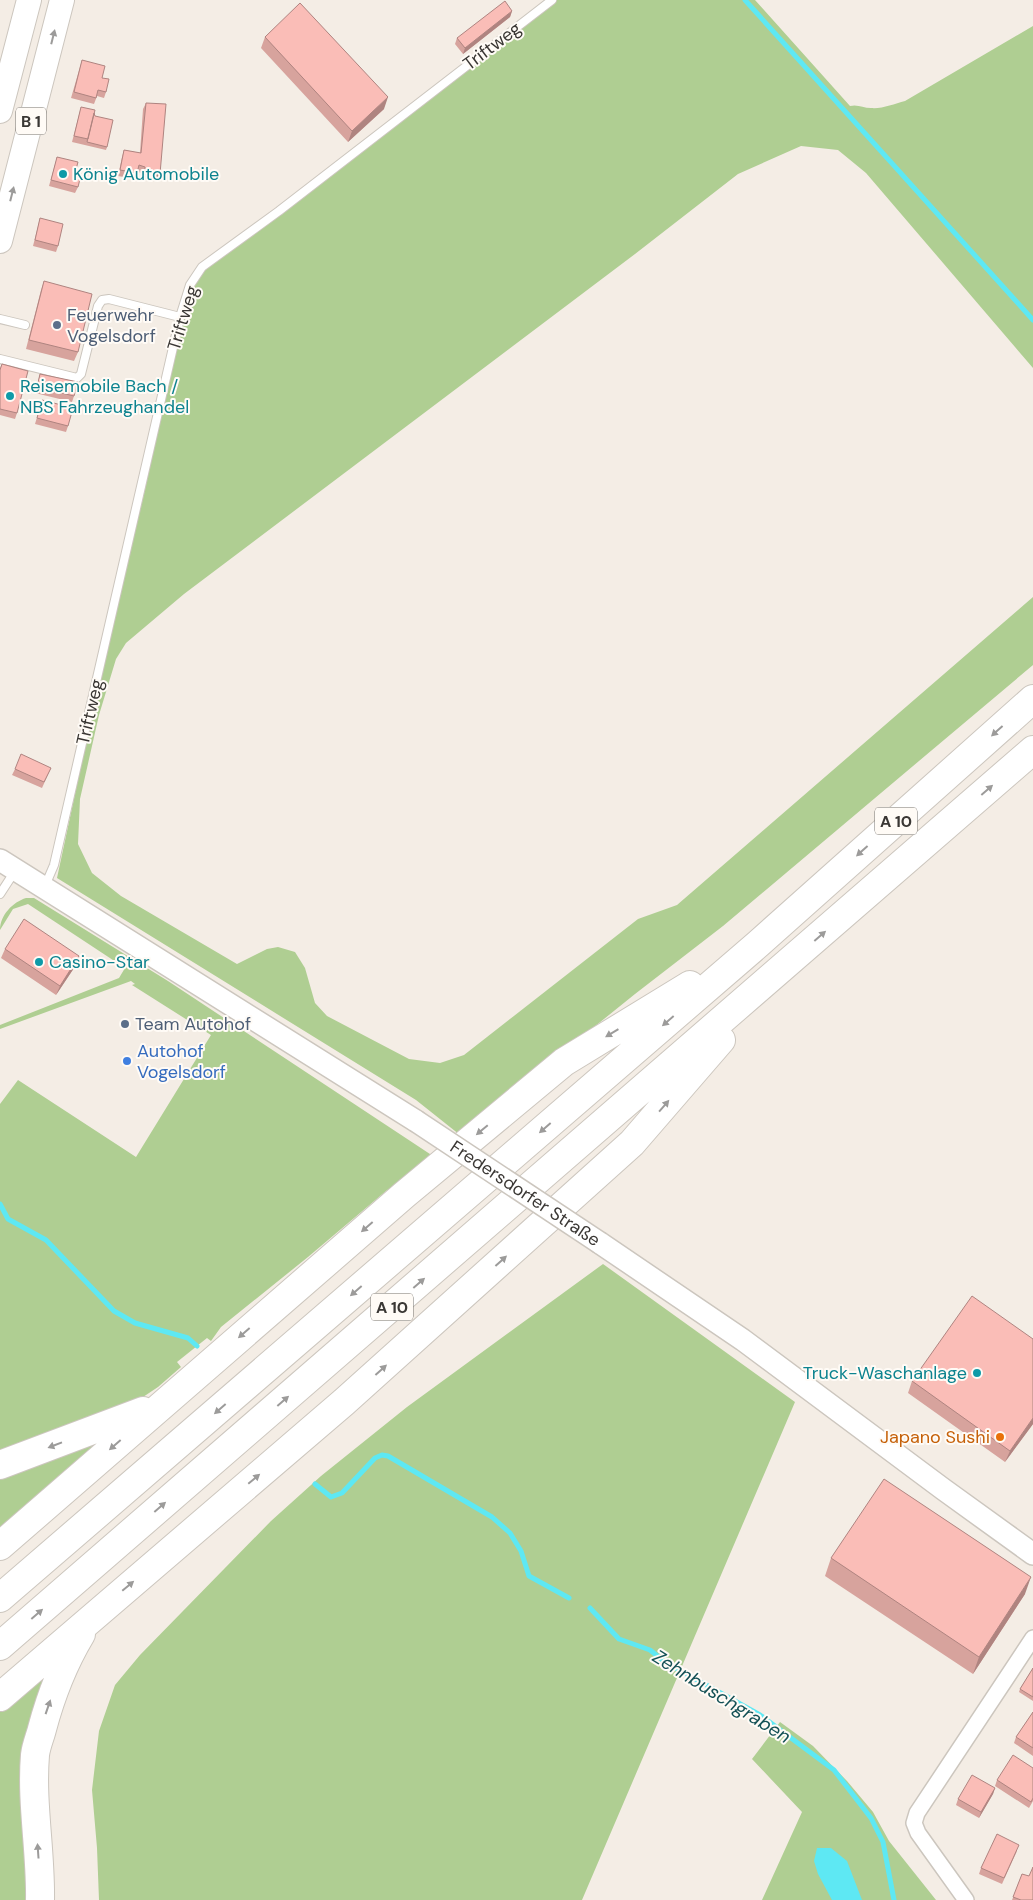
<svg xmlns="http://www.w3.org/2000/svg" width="1033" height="1900" viewBox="0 0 1033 1900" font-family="'DM Sans',sans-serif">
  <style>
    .green { fill: #afce92 }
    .water { fill: #5ee8f3 }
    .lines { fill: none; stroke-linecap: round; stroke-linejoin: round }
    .stream { stroke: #5ee8f3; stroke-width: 5 }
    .lane-casing { stroke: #ccc6be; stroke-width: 10 }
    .street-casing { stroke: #ccc6be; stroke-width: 18 }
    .secondary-casing { stroke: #ccc6be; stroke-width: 24 }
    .primary-casing { stroke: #ccc6be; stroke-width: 26 }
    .highway-casing { stroke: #ccc6be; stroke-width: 30 }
    .lane { stroke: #fff; stroke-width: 8 }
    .street { stroke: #fff; stroke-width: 15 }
    .secondary { stroke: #fff; stroke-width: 21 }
    .primary { stroke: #fff; stroke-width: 24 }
    .highway { stroke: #fff; stroke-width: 28 }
    .secondary-bridge-casing { stroke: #ccc6be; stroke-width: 24; stroke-linecap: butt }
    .secondary-bridge { stroke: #fff; stroke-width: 21 }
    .wall { fill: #d7a39d }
    .shaded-wall { fill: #af8480 }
    .building { fill: #fabdb7; stroke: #af8480 }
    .oneway { fill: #9c9b9a }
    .culture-dot { fill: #0f9aa8; stroke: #fffbf6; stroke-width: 2 }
    .service-dot { fill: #5c6f8a; stroke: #fffbf6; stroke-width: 2 }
    .shop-dot { fill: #3f7fe0; stroke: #fffbf6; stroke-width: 2 }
    .food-dot { fill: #e8710a; stroke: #fffbf6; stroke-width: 2 }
    .labels { text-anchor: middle; stroke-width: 4; stroke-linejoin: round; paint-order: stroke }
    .shield { fill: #fffbf6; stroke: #75726e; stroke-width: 1 }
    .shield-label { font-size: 16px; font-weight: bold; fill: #3a3734 }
    .street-label { font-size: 18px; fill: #3a3734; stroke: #fffbf6 }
    .culture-label { font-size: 18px; fill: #0d838f; stroke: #fffbf6; text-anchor: start }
    .service-label { font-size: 18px; fill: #4e5e75; stroke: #fffbf6; text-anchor: start }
    .shop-label { font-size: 18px; fill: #366cbe; stroke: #fffbf6; text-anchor: start }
    .food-label { font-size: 18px; fill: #c56008; stroke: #fffbf6; text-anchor: end }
    .water-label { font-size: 19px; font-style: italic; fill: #155156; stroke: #fffbf6 }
  </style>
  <rect width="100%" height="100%" fill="#f4ede5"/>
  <!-- green -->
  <path class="green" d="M557 0H755L850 106C858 104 863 108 871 108 882 109 894 104 905 101L1033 26V368L866 173 838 150 801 146 738 174 635 254 184 594 126 643 116 659 99 715 80 799 78 844 92 873 121 896 237 964 267 949 278 947 295 952 305 968 315 1003 327 1016 409 1059 440 1063 464 1055 638 919 677 905 1033 597V665L723 926 635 994 460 1135 416 1100 57 878 108 640 143 498 185 309 193 285 205 270 284 212Z
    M26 898H34L168 981 436 1158 386 1191 308 1257 221 1327 211 1341 207 1338 177 1362 181 1367 158 1387 137 1401 0 1456V1104L18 1080 136 1157 211 1035 132 985 135 984 131 981 0 1029V1025L119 978 125 968 28 904 13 909 0 930C0 915 13 902 26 898Z
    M603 1264 795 1402 582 1900H99L97 1848 92 1790 99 1731 115 1685 140 1655 271 1521 321 1476 407 1407Z
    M127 1427 0 1537V1475Z
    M59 1653 32 1900H0V1704Z
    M780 1722 813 1746 847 1781 873 1812 889 1841 936 1900H762L802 1812 752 1759Z"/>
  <!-- water -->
  <path class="water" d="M817 1848H831L847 1861 862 1900H832L818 1874 814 1861Z"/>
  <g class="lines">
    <!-- stream -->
    <path class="stream" d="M745 0 1033 320
      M0 1204 8 1219 46 1240 114 1311 135 1323 188 1338 197 1346
      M315 1484 331 1497 342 1493 375 1458 382 1455 388 1456 492 1517 510 1533 521 1551 529 1576 569 1598
      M590 1608 619 1639 650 1650 665 1662 760 1715 834 1770 871 1818 883 1842 894 1900"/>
    <defs>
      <path id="lane" d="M0 319 25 325
        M0 359 77 378 81 374 98 306 102 300 109 299 180 317
        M45 886 54 865 180 317 190 285 202 267 279 211 552 0
        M0 894 15 871"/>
      <path id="street" d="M966 1900 918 1833 914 1823 917 1813 1033 1638"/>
      <path id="secondary" d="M0 860 416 1121
        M600 1243 743 1340 943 1489 1033 1554"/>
      <path id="primary" d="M0 111 29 0
        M0 241 62 0"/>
      <path id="highway" d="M0 1465 143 1411
        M0 1546 404 1195 564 1062 690 985
        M0 1598 758 944 1033 699
        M0 1646 1033 750
        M0 1697 344 1402 632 1143 721 1040
        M40 1900C41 1852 31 1803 35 1755 36 1746 40 1737 42 1729 51 1695 63 1664 81 1634"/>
    </defs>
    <!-- lane casing -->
    <use href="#lane" class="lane-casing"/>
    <!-- street casing -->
    <use href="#street" class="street-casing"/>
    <!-- secondary casing -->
    <use href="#secondary" class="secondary-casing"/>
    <!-- primary casing -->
    <use href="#primary" class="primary-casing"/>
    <!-- highway casing -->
    <use href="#highway" class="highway-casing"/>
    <!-- lane -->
    <use href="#lane" class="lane"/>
    <!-- street -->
    <use href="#street" class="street"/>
    <!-- secondary -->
    <use href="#secondary" class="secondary"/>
    <!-- primary -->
    <use href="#primary" class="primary"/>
    <!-- highway -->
    <use href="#highway" class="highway"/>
    <defs>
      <g id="secondary-bridge">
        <path id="s1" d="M416 1121 600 1243"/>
      </g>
    </defs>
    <!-- secondary-bridge casing -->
    <use href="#secondary-bridge" class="secondary-bridge-casing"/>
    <!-- secondary-bridge -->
    <use href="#secondary-bridge" class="secondary-bridge"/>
  </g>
  <!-- wall -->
  <path class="wall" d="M512 11 510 17 463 54 455 44 457 38Z
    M265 37 384 109 348 142 261 48Z
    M82 60 102 78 106 92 104 98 97 96 94 104 71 98Z
    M146 103 158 180 143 179V173L137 172 135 179 118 176 122 157 124 150 140 153 143 109Z
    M81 107 94 113 107 147 106 150 72 142Z
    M57 157 75 173 78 187 75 193 49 186Z
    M40 218 58 246 56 252 33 246Z
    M44 281 78 352 74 361 26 349 41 290Z
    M2 364 17 413 15 419 0 415V368Z
    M40 374 74 396 72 402 35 393Z
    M42 400 68 426 66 432 35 424Z
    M51 768 42 788 12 775 15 769Z
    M5 949 76 965 56 995 1 958Z
    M912 1381 1033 1424 1005 1462 908 1393Z
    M831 1558 1025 1594 973 1674 825 1576Z
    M1033 1668V1701L1019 1692 1020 1689Z
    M1033 1712V1756L1014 1743 1016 1737Z
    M1033 1768V1801L1029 1808 995 1786 997 1780Z
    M995 1788 993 1794 979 1818 956 1805 958 1799Z
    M1017 1851 1002 1884 979 1874 981 1868Z
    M1022 1874 1033 1900H1012Z"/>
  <!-- shaded-wall -->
  <path class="shaded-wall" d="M512 11 510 17 463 54 465 48Z
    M388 97 384 109 348 142 352 131Z
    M145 173 160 174 158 180 143 179Z
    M79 956 76 965 56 995 60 986Z
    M1033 1418V1424L1005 1462 1010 1451Z
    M1031 1577 1025 1594 973 1674 979 1657Z
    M995 1788 993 1794 979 1818 981 1812Z"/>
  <!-- building -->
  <path class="building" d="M505 1 512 11 465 48 457 38Z
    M300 3 388 97 352 131 265 37Z
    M82 60 105 66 102 78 109 79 106 92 98 90 96 98 74 92Z
    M146 103 166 104 160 174 145 173V167L139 165 137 173 120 170 124 150 141 153Z
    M81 107 95 110 88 139 74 136Z
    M94 113 95 116 113 120 107 147 87 142Z
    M57 157 78 162 75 173 81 175 78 187 51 180Z
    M40 218 63 224 58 246 35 240Z
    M44 281 92 294 78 352 29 340Z
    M2 364 28 371 17 413 0 409V370Z
    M40 374 78 382 74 396 37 387Z
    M42 400 73 408 68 426 37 418Z
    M21 754 51 768 44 782 15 769Z
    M24 919 79 956 60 986 5 949Z
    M972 1296 1033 1339V1418L1010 1451 912 1381Z
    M884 1479 1031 1577 979 1657 831 1558Z
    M1033 1668V1697L1020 1689Z
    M1033 1712V1748L1016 1737Z
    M1013 1755 1033 1768V1798L1031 1802 997 1780Z
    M972 1775 995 1788 981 1812 958 1799Z
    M997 1834 1019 1845 1004 1878 981 1868Z
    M1033 1867V1900H1021L1013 1897 1022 1874 1029 1876Z"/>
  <!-- one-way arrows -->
  <defs><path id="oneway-solid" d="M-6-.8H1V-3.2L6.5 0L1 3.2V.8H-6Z" transform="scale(1.25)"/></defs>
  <g class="oneway">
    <use href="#oneway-solid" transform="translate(53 37) rotate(-76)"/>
    <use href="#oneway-solid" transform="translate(12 194) rotate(-76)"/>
    <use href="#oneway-solid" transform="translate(997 731) rotate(138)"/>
    <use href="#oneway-solid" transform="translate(987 790) rotate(-41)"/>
    <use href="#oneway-solid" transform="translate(862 851) rotate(138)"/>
    <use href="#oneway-solid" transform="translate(820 936) rotate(-41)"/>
    <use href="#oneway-solid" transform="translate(668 1021) rotate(139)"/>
    <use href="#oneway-solid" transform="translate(612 1033) rotate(149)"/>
    <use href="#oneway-solid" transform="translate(664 1106) rotate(-49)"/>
    <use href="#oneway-solid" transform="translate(545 1128) rotate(139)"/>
    <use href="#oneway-solid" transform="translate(482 1130) rotate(140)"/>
    <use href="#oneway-solid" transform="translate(367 1227) rotate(139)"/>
    <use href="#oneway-solid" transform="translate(501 1261) rotate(-42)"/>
    <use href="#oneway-solid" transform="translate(419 1283) rotate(-41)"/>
    <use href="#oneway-solid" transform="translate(356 1291) rotate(139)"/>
    <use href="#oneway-solid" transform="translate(244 1333) rotate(139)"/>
    <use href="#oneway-solid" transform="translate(381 1370) rotate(-42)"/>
    <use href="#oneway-solid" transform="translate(283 1401) rotate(-41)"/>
    <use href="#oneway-solid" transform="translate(220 1409) rotate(139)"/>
    <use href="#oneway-solid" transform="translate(55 1445) rotate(159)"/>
    <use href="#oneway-solid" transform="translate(115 1445) rotate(139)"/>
    <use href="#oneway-solid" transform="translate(254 1479) rotate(-40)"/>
    <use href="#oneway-solid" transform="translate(160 1507) rotate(-41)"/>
    <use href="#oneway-solid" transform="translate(128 1586) rotate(-40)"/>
    <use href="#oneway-solid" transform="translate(37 1614) rotate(-41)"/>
    <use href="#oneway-solid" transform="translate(48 1707) rotate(-71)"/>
    <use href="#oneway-solid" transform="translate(38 1851) rotate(-94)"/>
  </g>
  <!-- markers -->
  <g class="culture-dot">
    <circle cx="63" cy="174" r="5"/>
    <circle cx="10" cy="396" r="5"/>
    <circle cx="39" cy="962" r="5"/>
    <circle cx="977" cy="1373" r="5"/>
  </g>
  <g class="service-dot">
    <circle cx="57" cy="325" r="5"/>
    <circle cx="125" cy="1024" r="5"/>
  </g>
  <circle class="shop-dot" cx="127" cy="1061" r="5"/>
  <circle class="food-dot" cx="1000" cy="1437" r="5"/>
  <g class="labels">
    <!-- shield labels -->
    <g class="shield">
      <rect x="16" y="107.5" width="30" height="27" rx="4"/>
      <rect x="875" y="807.5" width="42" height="27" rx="4"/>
      <rect x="371" y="1293.5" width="42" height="27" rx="4"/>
    </g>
    <g class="shield-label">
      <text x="31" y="127">B 1</text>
      <text x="896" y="827">A 10</text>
      <text x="392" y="1313">A 10</text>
    </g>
    <!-- street labels -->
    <g class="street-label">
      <text transform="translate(492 46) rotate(-37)" y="6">Triftweg</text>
      <text transform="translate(183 318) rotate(-73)" y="6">Triftweg</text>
      <text transform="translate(90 712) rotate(-77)" y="6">Triftweg</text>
      <text dy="6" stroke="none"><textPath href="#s1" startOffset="131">Fredersdorfer Straße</textPath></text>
    </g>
    <!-- culture labels -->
    <g class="culture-label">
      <text x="73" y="180">König Automobile</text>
      <text x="20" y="392">Reisemobile Bach /<tspan x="20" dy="21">NBS Fahrzeughandel</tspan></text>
      <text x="49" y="968">Casino-Star</text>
      <text x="967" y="1379" text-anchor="end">Truck-Waschanlage</text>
    </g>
    <!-- service labels -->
    <g class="service-label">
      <text x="67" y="321">Feuerwehr<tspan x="67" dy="21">Vogelsdorf</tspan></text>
      <text x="135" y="1030">Team Autohof</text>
    </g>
    <!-- shop labels -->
    <g class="shop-label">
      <text x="137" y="1057">Autohof<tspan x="137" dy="21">Vogelsdorf</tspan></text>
    </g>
    <!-- food labels -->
    <g class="food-label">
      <text x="990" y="1443">Japano Sushi</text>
    </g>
    <!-- water labels -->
    <g class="water-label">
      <text transform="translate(722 1696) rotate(32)" y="7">Zehnbuschgraben</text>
    </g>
  </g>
</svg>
